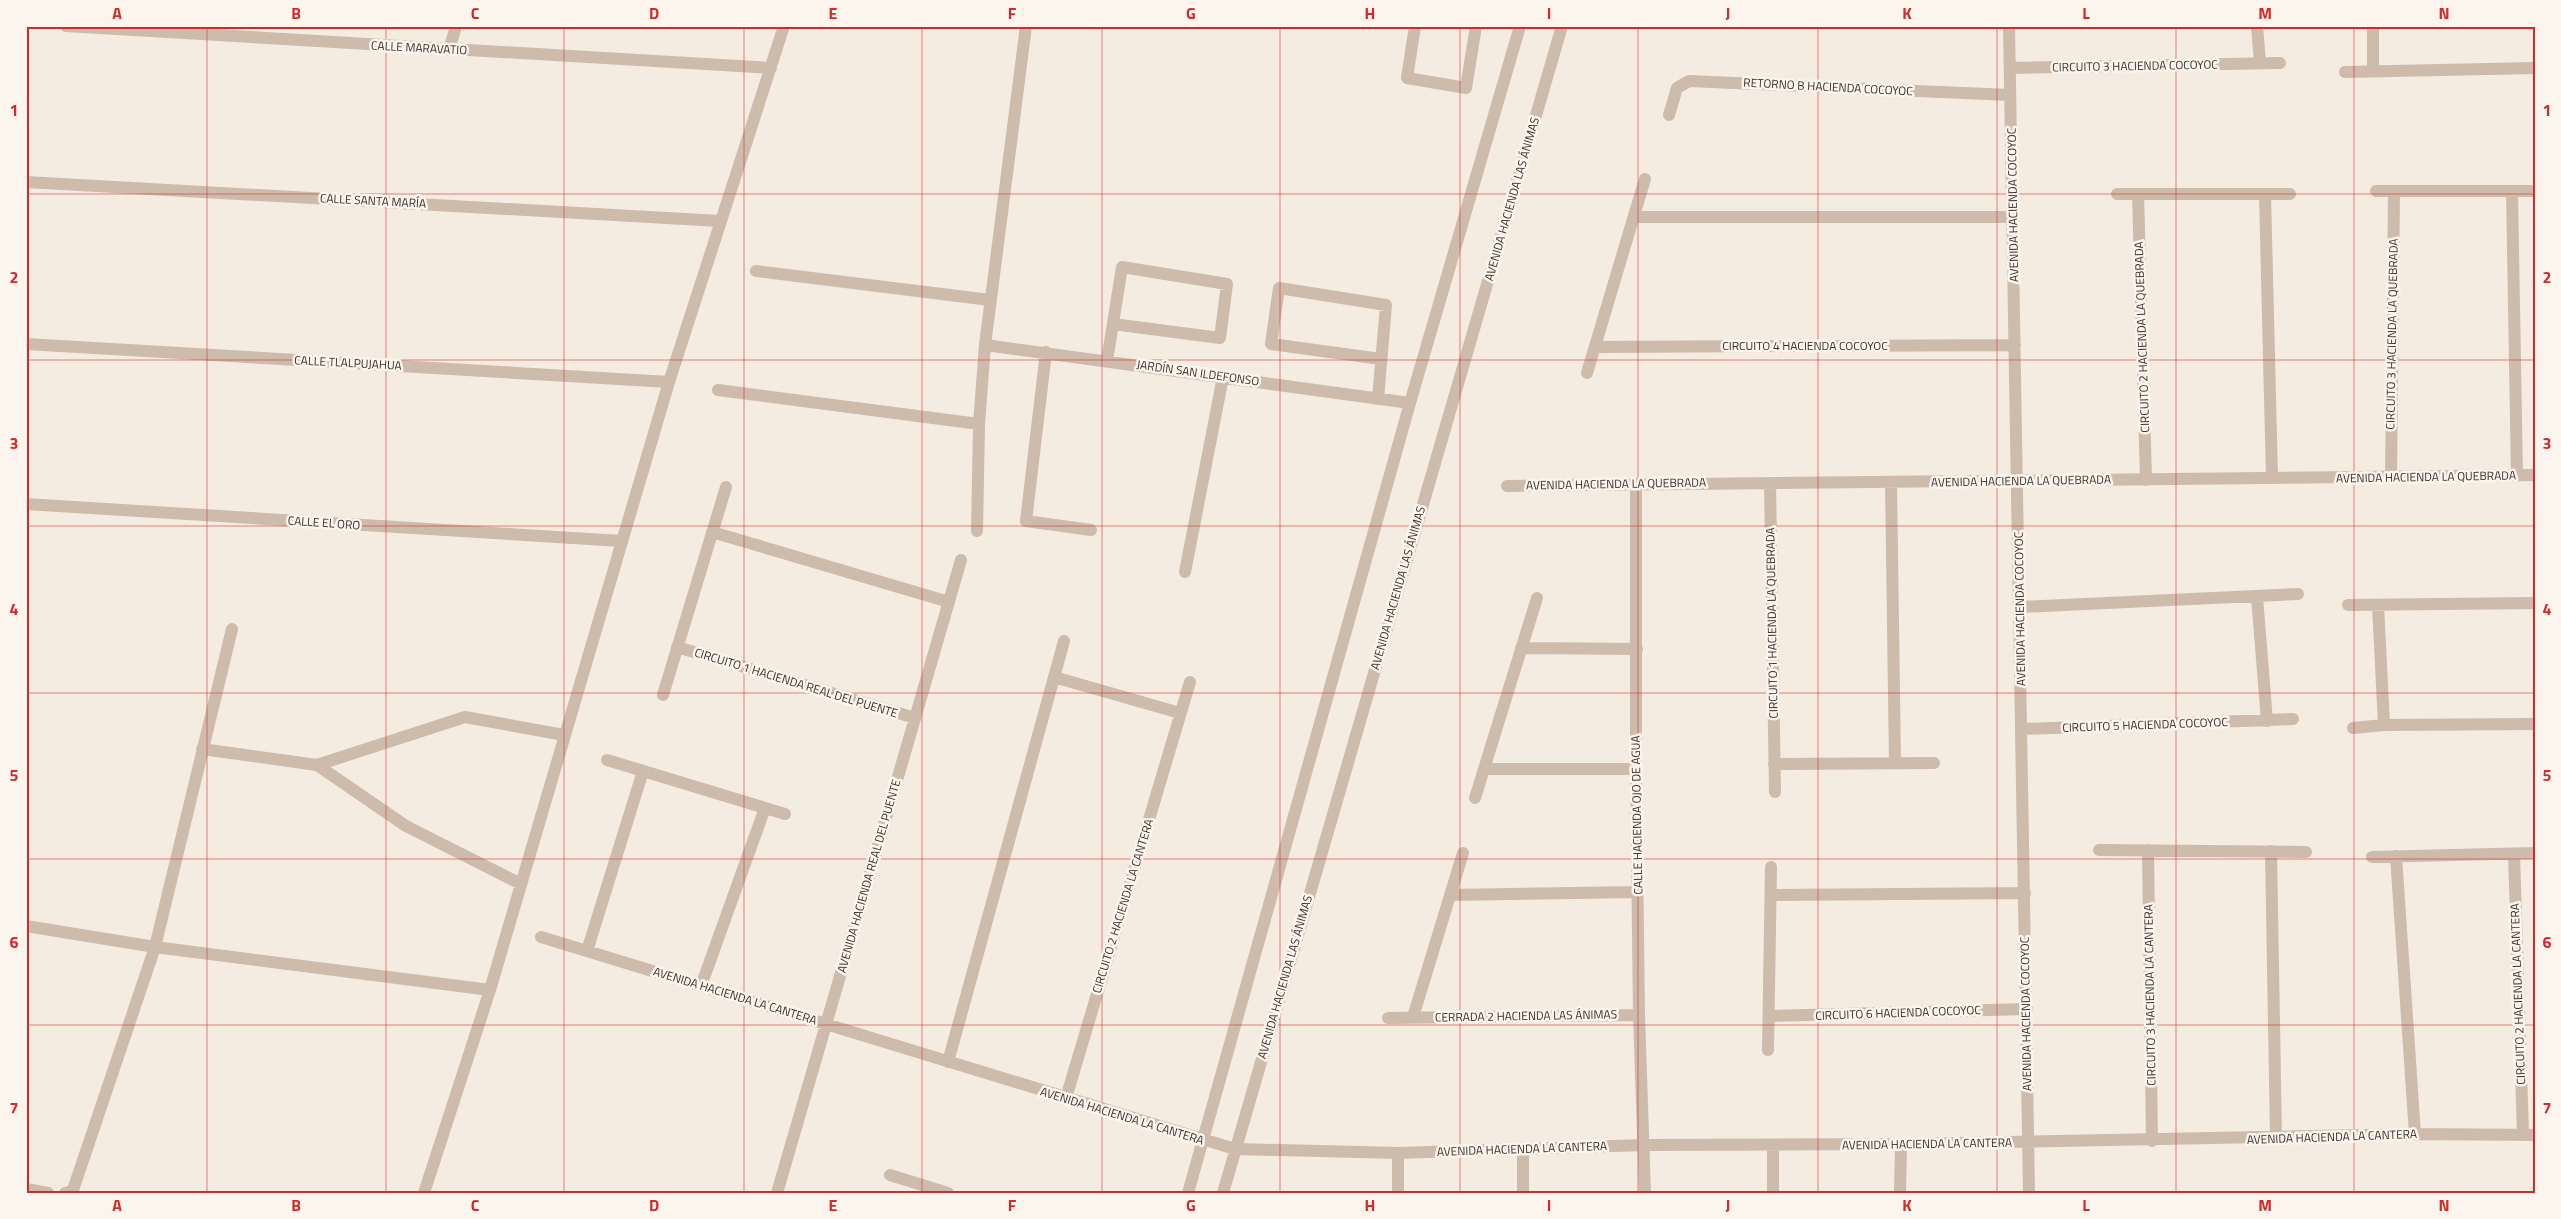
<svg xmlns="http://www.w3.org/2000/svg" width="2561" height="1219" viewBox="0 0 2561 1219" font-family="'Titillium Web',sans-serif">
  <style>
    .lines { fill: none; stroke-linecap: round; stroke-linejoin: round }
    .minor { stroke: #cdbbac; stroke-width: 12 }
    .grid { fill: none; stroke: #d62828; stroke-width: 1; stroke-opacity: 0.55 }
    .labels { text-anchor: middle; stroke-width: 5; stroke-linejoin: round; paint-order: stroke }
    .street-label { font-size: 12px; fill: #3b302b; stroke: #fbf5ee }
    .neatline { fill: none; stroke: #d62828; stroke-width: 2 }
    .grid-label { font-size: 16px; text-anchor: middle; font-weight: bold; fill: #d62828 }
  </style>
  <rect width="100%" height="100%" fill="#f4ebe1"/>
  <g class="lines">
    <!-- minor -->
    <path class="minor" d="M66 26 771 68
      M1415 26 1407 78 1466 88 1476 26
      M2009 26 2029 1193
      M2257 26 2260 63
      M449 50 456 26
      M2010 68 2280 63
      M2373 71V26
      M2345 72 2535 68
      M1669 115 1677 88 1689 81 2010 95
      M26 182 720 221
      M2376 191H2535
      M2512 191 2517 476
      M2117 194H2290
      M2138 194 2146 480
      M2265 194 2272 478
      M1635 217H2013
      M756 271 990 300
      M26 344 669 382
      M985 345 1410 403
      M1595 347 2015 345
      M1046 352 1026 521 1091 530
      M1107 361 1122 267 1227 284 1220 338 1113 324
      M1587 373 1645 179
      M718 390 979 424
      M1378 399 1386 305 1279 288 1271 344 1381 359
      M2391 477 2394 192
      M1891 482 1895 763
      M1770 483 1775 792
      M1636 484V769L1639 1015 1645 1193
      M1507 486 2535 475
      M26 504 621 541
      M977 531 979 424 985 345 1026 26
      M712 532 949 602
      M1185 572 1223 377
      M2257 597 2267 721
      M2348 605 2535 603
      M2378 605 2384 725
      M2020 607 2298 594
      M677 647 915 718
      M1521 648 1637 649
      M1054 677 1180 713
      M663 695 726 487
      M2353 728 2384 725 2535 724
      M2022 729 2293 719
      M202 749 317 765 465 717 564 735
      M607 760 785 814
      M1774 764 1934 763
      M317 765 406 826 521 884
      M1485 769H1636
      M1475 798 1537 598
      M2099 850 2306 852
      M2148 850 2152 1141
      M2271 851 2276 1139
      M2514 854 2523 1134
      M2396 856 2415 1134
      M2372 857 2535 853
      M1450 895 1638 892
      M1771 895 2025 893
      M26 926 155 947 490 990
      M541 937 1235 1149 1398 1153 1644 1145 1901 1144 2415 1134 2535 1135
      M587 951 643 771
      M701 986 765 808
      M1769 1016 2027 1009
      M1413 1017 1463 853
      M1388 1018 1639 1015
      M1768 1050 1771 867
      M948 1062 1064 641
      M1066 1098 1190 682
      M1523 1148V1193
      M1398 1153V1193
      M890 1175 948 1193
      M26 1189 48 1193
      M65 1193 73 1190 155 947 232 629
      M424 1193 490 990 669 382 784 26
      M777 1193 961 560
      M1188 1193 1410 403 1520 26
      M1223 1193 1562 26
      M1773 1193V1145
      M1900 1193 1901 1144"/>
  </g>
  <!-- grid -->
  <path class="grid" d="M207 26V1193M386 26V1193M564 26V1193M744 26V1193M922 26V1193M1102 26V1193M1280 26V1193M1460 26V1193M1638 26V1193M1818 26V1193M1997 26V1193M2176 26V1193M2354 26V1193M26 194H2535M26 360H2535M26 526H2535M26 693H2535M26 859H2535M26 1025H2535"/>
  <g class="labels">
    <!-- street labels -->
    <g class="street-label">
      <text transform="translate(419 48) rotate(3)" y="4">CALLE MARAVATIO</text>
      <text transform="translate(2135 66) rotate(-1)" y="4">CIRCUITO 3 HACIENDA COCOYOC</text>
      <text transform="translate(1828 87) rotate(3)" y="4">RETORNO B HACIENDA COCOYOC</text>
      <text transform="translate(1512 199) rotate(-74)" y="4">AVENIDA HACIENDA LAS ÁNIMAS</text>
      <text transform="translate(373 201) rotate(3)" y="4">CALLE SANTA MARÍA</text>
      <text transform="translate(2013 205) rotate(-91)" y="4">AVENIDA HACIENDA COCOYOC</text>
      <text transform="translate(2392 334) rotate(-89)" y="4">CIRCUITO 3 HACIENDA LA QUEBRADA</text>
      <text transform="translate(2142 337) rotate(-92)" y="4">CIRCUITO 2 HACIENDA LA QUEBRADA</text>
      <text x="1805" y="350">CIRCUITO 4 HACIENDA COCOYOC</text>
      <text transform="translate(348 363) rotate(3)" y="4">CALLE TLALPUJAHUA</text>
      <text transform="translate(1198 373) rotate(8)" y="4">JARDÍN SAN ILDEFONSO</text>
      <text transform="translate(2426 477) rotate(-1)" y="4">AVENIDA HACIENDA LA QUEBRADA</text>
      <text transform="translate(2021 481) rotate(-1)" y="4">AVENIDA HACIENDA LA QUEBRADA</text>
      <text transform="translate(1616 484) rotate(-1)" y="4">AVENIDA HACIENDA LA QUEBRADA</text>
      <text transform="translate(324 523) rotate(4)" y="4">CALLE EL ORO</text>
      <text transform="translate(1398 588) rotate(-74)" y="4">AVENIDA HACIENDA LAS ÁNIMAS</text>
      <text transform="translate(2020 609) rotate(-91)" y="4">AVENIDA HACIENDA COCOYOC</text>
      <text transform="translate(1772 623) rotate(-91)" y="4">CIRCUITO 1 HACIENDA LA QUEBRADA</text>
      <text transform="translate(796 683) rotate(17)" y="4">CIRCUITO 1 HACIENDA REAL DEL PUENTE</text>
      <text transform="translate(2145 725) rotate(-2)" y="4">CIRCUITO 5 HACIENDA COCOYOC</text>
      <text transform="translate(1637 815) rotate(-91)" y="4">CALLE HACIENDA OJO DE AGUA</text>
      <text transform="translate(869 876) rotate(-74)" y="4">AVENIDA HACIENDA REAL DEL PUENTE</text>
      <text transform="translate(1123 906) rotate(-73)" y="4">CIRCUITO 2 HACIENDA LA CANTERA</text>
      <text transform="translate(1285 977) rotate(-74)" y="4">AVENIDA HACIENDA LAS ÁNIMAS</text>
      <text transform="translate(2518 994) rotate(-92)" y="4">CIRCUITO 2 HACIENDA LA CANTERA</text>
      <text transform="translate(2150 995) rotate(-91)" y="4">CIRCUITO 3 HACIENDA LA CANTERA</text>
      <text transform="translate(735 996) rotate(17)" y="4">AVENIDA HACIENDA LA CANTERA</text>
      <text transform="translate(1898 1013) rotate(-2)" y="4">CIRCUITO 6 HACIENDA COCOYOC</text>
      <text transform="translate(2026 1014) rotate(-91)" y="4">AVENIDA HACIENDA COCOYOC</text>
      <text transform="translate(1526 1016) rotate(-1)" y="4">CERRADA 2 HACIENDA LAS ÁNIMAS</text>
      <text transform="translate(1122 1116) rotate(17)" y="4">AVENIDA HACIENDA LA CANTERA</text>
      <text transform="translate(2332 1137) rotate(-2)" y="4">AVENIDA HACIENDA LA CANTERA</text>
      <text transform="translate(1927 1144) rotate(-1)" y="4">AVENIDA HACIENDA LA CANTERA</text>
      <text transform="translate(1522 1149) rotate(-2)" y="4">AVENIDA HACIENDA LA CANTERA</text>
    </g>
  </g>
  <!-- border -->
  <rect width="2561" height="1219" fill="none" stroke="#fbf5ee" stroke-width="55"/>
  <rect x="28" y="28" width="2506" height="1164" class="neatline"/>
  <g class="grid-label">
    <text x="117" y="19">A</text>
    <text x="296" y="19">B</text>
    <text x="475" y="19">C</text>
    <text x="654" y="19">D</text>
    <text x="833" y="19">E</text>
    <text x="1012" y="19">F</text>
    <text x="1191" y="19">G</text>
    <text x="1370" y="19">H</text>
    <text x="1549" y="19">I</text>
    <text x="1728" y="19">J</text>
    <text x="1907" y="19">K</text>
    <text x="2086" y="19">L</text>
    <text x="2265" y="19">M</text>
    <text x="2444" y="19">N</text>
    <text x="14" y="116">1</text>
    <text x="2547" y="116">1</text>
    <text x="14" y="283">2</text>
    <text x="2547" y="283">2</text>
    <text x="14" y="449">3</text>
    <text x="2547" y="449">3</text>
    <text x="14" y="615">4</text>
    <text x="2547" y="615">4</text>
    <text x="14" y="781">5</text>
    <text x="2547" y="781">5</text>
    <text x="14" y="948">6</text>
    <text x="2547" y="948">6</text>
    <text x="14" y="1114">7</text>
    <text x="2547" y="1114">7</text>
    <text x="117" y="1211">A</text>
    <text x="296" y="1211">B</text>
    <text x="475" y="1211">C</text>
    <text x="654" y="1211">D</text>
    <text x="833" y="1211">E</text>
    <text x="1012" y="1211">F</text>
    <text x="1191" y="1211">G</text>
    <text x="1370" y="1211">H</text>
    <text x="1549" y="1211">I</text>
    <text x="1728" y="1211">J</text>
    <text x="1907" y="1211">K</text>
    <text x="2086" y="1211">L</text>
    <text x="2265" y="1211">M</text>
    <text x="2444" y="1211">N</text>
  </g>
</svg>
